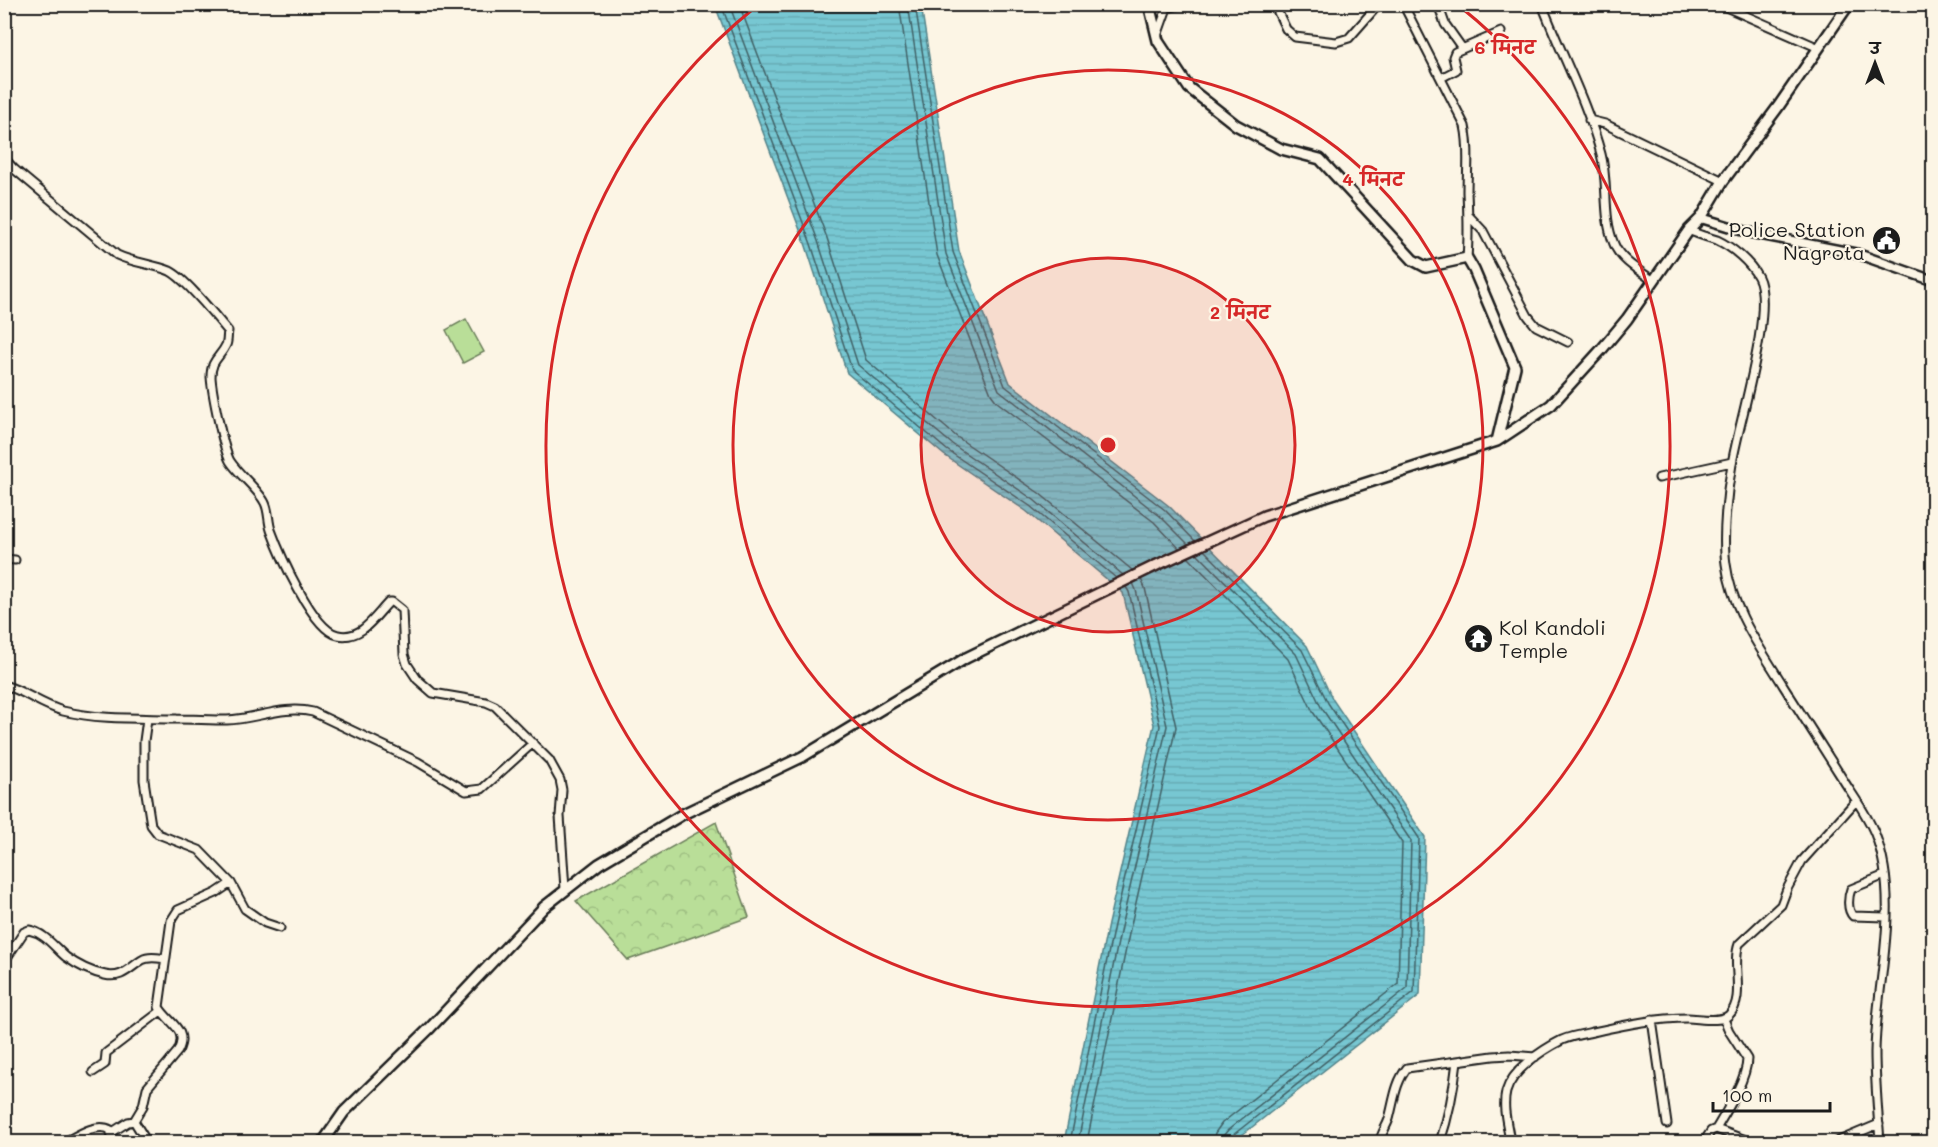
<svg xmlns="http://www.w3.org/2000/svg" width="1938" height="1147" viewBox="0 0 1938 1147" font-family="Mali,'Playpen Sans Deva',sans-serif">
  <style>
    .park { fill: url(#park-crowns); stroke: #6a7d5a; stroke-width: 1.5 }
    .pitch { fill: #b9de98; stroke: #6a7d5a; stroke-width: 1.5 }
    .water { fill: url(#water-rules); stroke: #538389; stroke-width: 1.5 }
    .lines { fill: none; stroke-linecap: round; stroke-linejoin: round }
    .shore { stroke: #406065; stroke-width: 1.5 }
    .minor-casing { stroke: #1c1c1c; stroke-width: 11 }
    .tertiary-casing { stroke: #1c1c1c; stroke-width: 13 }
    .secondary-casing { stroke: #1c1c1c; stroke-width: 14 }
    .minor { stroke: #fcf5e5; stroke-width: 7 }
    .tertiary { stroke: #fcf5e5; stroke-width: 8 }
    .secondary { stroke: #fcf5e5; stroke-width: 9 }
    .ring { fill: none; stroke: #d62828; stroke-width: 3 }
    .labels { text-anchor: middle; stroke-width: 4.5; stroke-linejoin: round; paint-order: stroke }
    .poi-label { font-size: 20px; fill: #1c1c1c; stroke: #fcf5e5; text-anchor: end }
    .centre { fill: #d62828; stroke: #fcf5e5; stroke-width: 3 }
    .ring-label { font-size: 18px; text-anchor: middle; font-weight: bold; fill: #d62828; stroke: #fcf5e5; stroke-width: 4.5; stroke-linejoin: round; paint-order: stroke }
  </style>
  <defs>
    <pattern id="park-crowns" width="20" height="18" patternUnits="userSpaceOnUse" patternTransform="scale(1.5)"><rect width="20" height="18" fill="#b9de98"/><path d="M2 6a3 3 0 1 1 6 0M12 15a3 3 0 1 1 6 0" fill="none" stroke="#9ebe82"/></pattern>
    <pattern id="water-rules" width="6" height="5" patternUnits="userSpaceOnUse" patternTransform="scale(1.5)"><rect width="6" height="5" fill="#77c7d2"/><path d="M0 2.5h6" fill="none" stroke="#66aab4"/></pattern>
  </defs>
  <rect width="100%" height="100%" fill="#fcf5e5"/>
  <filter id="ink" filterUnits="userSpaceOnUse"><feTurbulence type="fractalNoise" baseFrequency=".0167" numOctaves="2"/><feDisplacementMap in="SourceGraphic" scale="12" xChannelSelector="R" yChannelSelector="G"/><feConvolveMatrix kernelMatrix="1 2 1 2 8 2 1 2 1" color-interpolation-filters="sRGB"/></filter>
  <g filter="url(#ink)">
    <!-- park -->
    <path class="park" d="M716 822 749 917 628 960 576 901Z"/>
    <!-- pitch -->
    <path class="pitch" d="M466 319 484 352 463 363 446 330Z"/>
    <!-- water -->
    <path class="water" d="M715 5H921L959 251 1010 383 1169 506 1307 646 1333 700 1425 837 1420 995 1233 1142H1064L1108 924 1154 725 1123 593 1026 511 944 455 847 373 806 246Z"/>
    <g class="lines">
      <!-- shore -->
      <path class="shore" d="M721 4 811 244 852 370 947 450 1030 506 1116 578
        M729 4 818 241 858 365 952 444 1034 500 1123 575
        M739 4 827 238 866 360 957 437 1039 493 1132 570
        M899 4 937 255 991 394 997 402 1154 522 1179 548
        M908 4 946 254 999 390 1160 516 1188 544
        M915 4 953 252 1005 386 1165 510 1195 541
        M1204 550 1302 650 1328 703 1419 838 1414 992 1233 1135 1230 1142
        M1197 553 1296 654 1321 707 1411 841 1407 988 1228 1130 1223 1136 1222 1142
        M1188 557 1288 659 1313 712 1402 843 1398 984 1222 1123 1215 1133 1213 1142
        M1070 1142 1114 925 1160 726 1129 592 1126 587
        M1078 1142 1121 927 1167 726 1136 590 1133 583
        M1087 1142 1130 929 1176 727 1145 588 1141 579"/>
      <defs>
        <path id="minor" d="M1274 4 1286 29 1295 37 1336 42 1349 38 1379 4
          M1403 4 1465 126C1470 148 1467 170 1467 192 1468 216 1469 234 1467 258
          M1438 4 1445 24 1462 48
          M1542 4C1561 54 1587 102 1601 154 1609 183 1602 216 1614 244 1620 260 1640 271 1654 281
          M1719 4 1819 48
          M1157 36 1167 8 1185 4
          M1441 78 1456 70 1453 57 1455 52 1501 32
          M1589 120 1605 124 1723 181
          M4 158 14 169 117 255C134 263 152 264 170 271 186 279 216 317 228 331 227 335 228 341 226 345 220 358 211 359 211 377 212 392 223 448 230 461 239 475 259 490 265 503 269 511 268 521 271 530 279 552 313 631 338 635 362 640 375 616 389 602H392L402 610 404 654 407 664 417 679 433 693 486 702 495 706 549 760 560 780 562 790 560 816 565 889
          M1469 216 1483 231 1528 316 1536 326 1568 342
          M1689 230C1698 235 1708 237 1717 240 1732 247 1750 262 1758 277 1775 309 1738 425 1732 464 1727 491 1722 536 1726 564 1732 610 1759 646 1783 685 1803 716 1822 747 1842 778 1853 796 1867 814 1875 834 1902 903 1876 981 1875 1052 1875 1082 1878 1113 1880 1142
          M1659 478 1732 462
          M4 559 15 560
          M4 685C25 691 41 705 63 711 100 720 139 718 177 719 193 719 210 720 227 720 257 719 283 705 313 712L418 762 466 791 482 789 533 743
          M147 719 144 741V780L151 825 158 834 199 850 231 883 245 909 265 923 280 928
          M1885 875 1851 889C1848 897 1847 910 1853 916L1886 917
          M4 962 24 932 29 930C45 933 54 947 66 957 77 965 91 972 105 975 122 979 129 968 142 960 149 956 158 958 165 959
          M1652 1020 1667 1124
          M93 1072 105 1064 106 1053 161 1011
          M134 1121 143 1106 147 1088 178 1051C189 1029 168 1023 159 1007L171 921 178 910 216 893 231 883
          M1716 1129C1726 1112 1747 1079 1747 1059L1729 1031 1724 1019
          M111 1133 128 1122 134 1121 147 1142
          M65 1142C78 1135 97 1122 111 1130L113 1142
          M1380 1142C1381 1133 1386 1128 1389 1119 1394 1101 1395 1083 1407 1068L1493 1056 1509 1055 1535 1057
          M1440 1142C1449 1115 1454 1089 1457 1061
          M1510 1142C1508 1126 1502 1109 1506 1092 1512 1070 1542 1050 1562 1040 1571 1036 1583 1034 1593 1032 1625 1025 1656 1018 1688 1018 1699 1018 1721 1023 1729 1015 1746 998 1731 965 1739 944L1781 905 1787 889 1802 861 1856 801
          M1704 1142 1711 1131 1716 1129 1751 1142
          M1836 1142 1879 1124"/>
        <path id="tertiary" d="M1701 218 1747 232 1858 254 1934 281"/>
        <path id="secondary" d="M1149 4 1158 41 1189 88 1236 125 1281 149 1320 159 1413 260 1426 267 1467 258 1474 270 1515 367 1497 441
          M323 1142 344 1112 430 1028 544 907 599 864 683 814 802 757 966 658 1157 565 1264 516 1497 441 1551 405 1602 349 1627 319 1689 230 1701 218 1723 181 1778 107 1849 4"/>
      </defs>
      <!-- minor casing -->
      <use href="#minor" class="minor-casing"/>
      <!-- tertiary casing -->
      <use href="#tertiary" class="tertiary-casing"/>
      <!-- secondary casing -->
      <use href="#secondary" class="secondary-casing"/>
      <!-- minor -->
      <use href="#minor" class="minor"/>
      <!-- tertiary -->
      <use href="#tertiary" class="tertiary"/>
      <!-- secondary -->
      <use href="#secondary" class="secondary"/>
    </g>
  </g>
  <!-- distance rings -->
  <circle cx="1108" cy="445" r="187" fill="#d62828" fill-opacity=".12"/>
  <g class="ring">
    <circle cx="1108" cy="445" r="187"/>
    <circle cx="1108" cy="445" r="375"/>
    <path d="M1458 5A562 562 0 1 1 758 5"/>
  </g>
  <!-- icons -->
  <defs>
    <symbol id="civic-disc" viewBox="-11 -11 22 22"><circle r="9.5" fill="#1c1c1c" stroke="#fcf5e5"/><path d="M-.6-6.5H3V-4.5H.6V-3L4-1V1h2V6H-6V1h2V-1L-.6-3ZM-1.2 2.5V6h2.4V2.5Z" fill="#fff"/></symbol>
    <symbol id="temple-disc" viewBox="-11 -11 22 22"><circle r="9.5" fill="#1c1c1c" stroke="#fcf5e5"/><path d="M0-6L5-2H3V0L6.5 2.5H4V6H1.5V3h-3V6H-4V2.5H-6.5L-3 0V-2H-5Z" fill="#fff"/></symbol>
  </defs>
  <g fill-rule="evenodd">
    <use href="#civic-disc" x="1870" y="224" width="33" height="33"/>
    <use href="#temple-disc" x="1462" y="622" width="33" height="33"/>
  </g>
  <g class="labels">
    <!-- poi labels -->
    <g class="poi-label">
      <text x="1865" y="237">Police Station<tspan x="1865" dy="23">Nagrota</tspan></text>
      <text x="1499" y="635" text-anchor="start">Kol Kandoli<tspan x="1499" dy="23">Temple</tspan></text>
    </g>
  </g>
  <circle cx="1108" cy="445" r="9" class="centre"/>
  <g class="ring-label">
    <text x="1505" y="54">6 मिनट</text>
    <text x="1373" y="186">4 मिनट</text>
    <text x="1240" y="319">2 मिनट</text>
  </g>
  <!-- margin -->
  <rect width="1938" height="1147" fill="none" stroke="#fcf5e5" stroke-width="24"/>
  <rect x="12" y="12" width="1914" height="1123" fill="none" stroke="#1c1c1c" stroke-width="2" filter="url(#ink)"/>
  <!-- north arrow -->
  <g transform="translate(1875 63)" stroke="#fcf5e5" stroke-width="4.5" paint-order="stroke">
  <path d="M0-4.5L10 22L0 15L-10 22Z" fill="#1c1c1c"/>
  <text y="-9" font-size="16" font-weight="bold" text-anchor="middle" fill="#1c1c1c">उ</text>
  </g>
  <!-- scale -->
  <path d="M1713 1102v9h117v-9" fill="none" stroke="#1c1c1c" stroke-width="3"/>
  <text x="1722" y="1102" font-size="18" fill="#1c1c1c" stroke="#fcf5e5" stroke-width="4.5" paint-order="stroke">100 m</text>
</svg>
